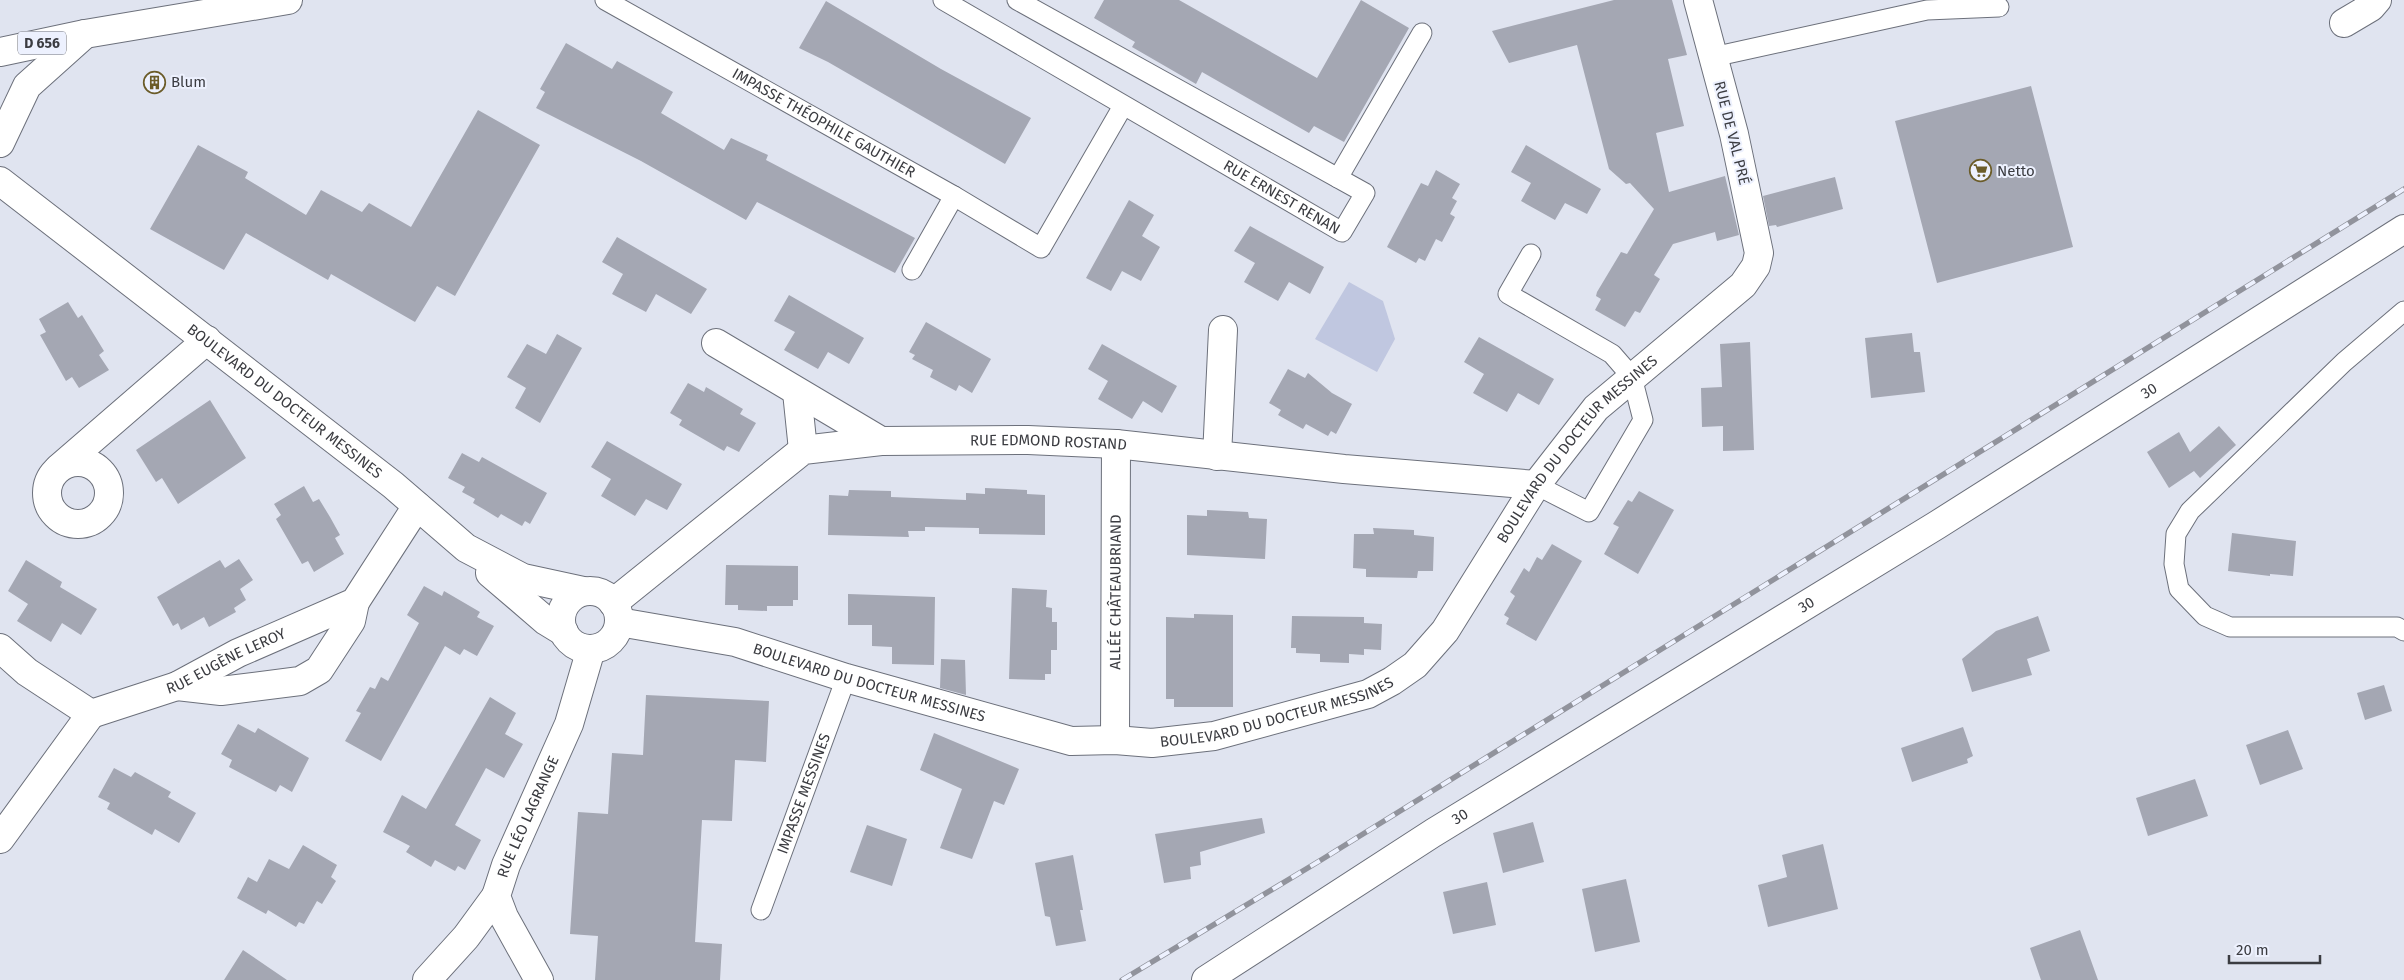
<svg xmlns="http://www.w3.org/2000/svg" width="2404" height="980" viewBox="0 0 2404 980" font-family="'Fira Sans',sans-serif">
  <style>
    .green { fill: #c0c7e0 }
    .building { fill: #a4a7b3 }
    .lines { fill: none; stroke-linecap: round; stroke-linejoin: round }
    .service-casing { stroke: #6c707b; stroke-width: 21 }
    .minor-casing { stroke: #6c707b; stroke-width: 30 }
    .primary-casing { stroke: #6c707b; stroke-width: 30 }
    .service { stroke: #fff; stroke-width: 19 }
    .minor { stroke: #fff; stroke-width: 28 }
    .primary { stroke: #fff; stroke-width: 28 }
    .rail-casing { stroke: #91939c; stroke-width: 5.5 }
    .rail { stroke: #edf1fe; stroke-width: 4; stroke-dasharray: 11; stroke-linecap: butt }
    .labels { text-anchor: middle; stroke-width: 4; stroke-linejoin: round; paint-order: stroke }
    .shield { fill: #edf1fe; stroke: #70727a; stroke-width: 1 }
    .shield-label { font-size: 14px; font-weight: bold; fill: #3b3c41 }
    .poi-label { font-size: 15px; fill: #3b3c41; stroke: #edf1fe; text-anchor: start }
    .street-label { font-size: 15px; fill: #3b3c41; stroke: #edf1fe }
  </style>
  <rect width="100%" height="100%" fill="#e0e4f0"/>
  <!-- green -->
  <path class="green" d="M1349 282 1383 301 1395 339 1377 372 1315 339Z"/>
  <!-- building -->
  <path class="building" d="M1104 0H1179L1317 78 1361 0 1409 28 1344 142 1314 126 1309 133 1202 72 1196 84 1132 47 1135 42 1094 18Z
    M1614 0H1672L1687 55 1668 59 1684 126 1656 133 1669 192 1725 176 1739 235 1717 241 1715 232 1673 244 1654 275 1660 279 1640 313 1635 311 1625 327 1595 310 1601 299 1596 296 1597 292 1621 252 1627 254 1654 209 1630 183 1626 184 1609 169 1577 45 1509 63 1492 31Z
    M826 1 941 69 1031 118 1005 164 828 62 799 48Z
    M566 43 612 69 617 61 673 92 661 113 724 150 731 138 768 155 766 160 915 238 895 273 757 202 746 220 641 161 536 108 545 92 540 89Z
    M2031 86 2073 247 1937 283 1895 121Z
    M478 110 540 145 455 296 437 286 415 322 331 274 328 280 246 233 224 270 150 229 198 145 248 172 245 178 306 215 321 190 362 212 369 203 411 227Z
    M1526 145 1601 189 1587 214 1565 203 1555 220 1521 201 1531 183 1511 172Z
    M1436 170 1460 184 1452 198 1457 201 1450 214 1455 217 1442 242 1436 239 1425 261 1419 258 1416 263 1387 247 1421 183 1428 186Z
    M1835 177 1843 209 1777 227 1776 225 1769 226 1763 196Z
    M1129 200 1154 215 1142 236 1160 247 1141 281 1122 271 1111 291 1086 278Z
    M1250 226 1324 267 1310 294 1289 282 1278 301 1244 282 1255 263 1234 251Z
    M617 237 707 289 691 314 656 294 646 312 612 294 623 274 602 262Z
    M789 295 864 338 849 364 828 352 818 369 784 350 795 332 774 321Z
    M68 302 78 318 82 315 104 351 99 355 109 370 79 388 72 377 66 381 40 335 46 332 39 319Z
    M926 322 991 359 972 393 959 385 956 391 930 377 933 370 912 359 915 355 909 352Z
    M1912 333 1914 352H1920L1925 392 1871 398 1865 338Z
    M557 334 582 348 540 423 515 408 526 388 507 377 527 344 546 354Z
    M1479 337 1554 379 1539 405 1518 393 1507 412 1473 393 1484 374 1464 362Z
    M1750 342 1754 450 1723 451V426L1702 427 1701 388 1722 387 1720 344Z
    M1102 344 1177 386 1162 413 1143 401 1132 419 1098 399 1108 381 1088 369Z
    M1288 369 1305 378 1308 373 1332 393 1352 404 1336 434 1331 431 1328 436 1306 424 1303 429 1278 415 1281 410 1269 403Z
    M688 383 704 392 706 387 743 409 740 414 756 423 739 452 727 446 724 451 679 425 682 420 670 413Z
    M210 400 246 458 178 504 162 478 156 482 136 450Z
    M2219 426 2236 445 2200 478 2194 471 2169 488 2147 452 2179 432 2190 452Z
    M607 441 682 484 667 510 646 499 635 516 601 496 611 479 591 467Z
    M462 453 479 462 482 457 547 493 530 524 525 521 522 526 501 514 498 518 485 510 473 503 475 499 462 492 465 487 448 478Z
    M304 486 313 502 319 499 330 517 340 535 335 538 344 554 314 572 308 561 302 564 276 519 281 515 274 504Z
    M985 488 1027 490V494L1045 495V535L979 534V528L925 527V531H908L909 537 828 535 829 495 848 496 849 490 891 491V497L966 500V493L985 494Z
    M1639 491 1674 510 1638 574 1604 554 1619 527 1613 524 1628 500 1632 502Z
    M1207 510 1248 512 1249 518 1267 519 1265 559 1187 555V515L1207 516Z
    M1373 528 1414 530V535L1434 537 1433 571H1418L1417 578 1366 577V569L1353 568 1354 534H1374Z
    M2232 533 2296 541 2293 576 2270 574V576L2228 571Z
    M1552 544 1582 561 1536 641 1506 624 1509 618 1504 615 1515 596 1510 592 1524 568 1529 572 1537 557 1542 560Z
    M239 559 253 580 240 589 246 600 234 608 236 612 209 627 204 617 181 630 178 623 173 626 157 597 220 560 225 568Z
    M26 560 62 582 60 587 97 609 81 635 62 623 51 642 17 621 28 604 8 591Z
    M726 565 798 566V600H793V606H767V611L738 610V605H725Z
    M424 586 442 596 444 591 480 612 477 617 494 626 477 656 464 649 460 655 445 646 381 761 345 741 361 713 356 711 370 687 375 689 381 677 388 681 419 623 407 615Z
    M1012 588 1047 590 1046 607 1052 608V622H1057V650H1051V674H1045V680L1009 679Z
    M848 594 935 597 934 665 892 664V647L872 646V625H848Z
    M1194 614 1233 615V707H1174V699H1166V617L1194 618Z
    M1292 616 1364 617V623L1382 624 1381 650 1364 649V655L1349 654V663L1320 662V654L1296 653V648H1291Z
    M2038 616 2050 651 2027 659 2032 675 1972 692 1962 659 1996 631Z
    M941 659 965 660 966 695 940 688Z
    M2384 685 2392 711 2365 720 2357 693Z
    M646 695 769 701 766 762 735 760 732 821 702 820 695 942 722 944 720 980H595L598 936 570 934 578 812 608 814 612 753 643 755Z
    M490 697 516 713 505 734 523 744 504 778 486 768 455 825 481 840 465 870 458 866 455 871 435 860 431 867 406 852 410 846 383 832 402 795 426 809Z
    M238 724 255 733 258 728 309 758 292 792 280 785 276 792 229 767 232 760 221 754Z
    M1963 727 1973 756 1967 759 1968 763 1912 782 1901 748Z
    M2288 730 2303 769 2260 785 2246 745Z
    M934 733 1019 769 1004 805 994 801 972 859 940 848 962 789 920 770Z
    M114 768 131 777 135 772 171 792 168 797 196 813 179 843 155 829 152 835 107 809 110 803 98 797Z
    M2195 779 2208 816 2148 836 2136 798Z
    M1262 818 1265 833 1200 852 1201 865 1190 867 1191 879 1164 883 1155 834Z
    M1533 822 1544 862 1503 873 1493 833Z
    M867 825 907 839 892 886 850 872Z
    M1823 844 1838 909 1768 927 1758 885 1787 877 1782 855Z
    M303 845 337 865 331 877 336 881 322 904 317 901 304 924 299 922 296 927 268 910 266 914 237 898 248 877 257 882 269 859 289 869Z
    M1073 855 1083 910H1080L1086 941 1056 946 1050 917 1045 916 1035 863Z
    M1626 879 1640 942 1595 952 1582 889Z
    M1487 882 1496 925 1453 934 1443 892Z
    M2080 930 2098 980H2041L2030 948Z
    M243 950 287 980H224Z"/>
  <g class="lines">
    <defs>
      <g id="service">
        <path id="s1" d="M605 0 954 196 1041 248 1123 106"/>
        <path id="s2" d="M943 0 1342 232 1365 193 1017 0"/>
        <path d="M1713 57 1927 10 1999 7"/>
        <path d="M1338 178 1422 33"/>
        <path d="M1531 254 1508 294 1612 354 1632 377 1643 420 1589 512 1536 485"/>
        <path d="M912 270 954 196"/>
        <path d="M2404 311 2344 362 2190 511 2176 534 2174 564 2179 589 2205 616 2230 627H2397L2404 631"/>
        <path id="s3" d="M761 910 846 678"/>
      </g>
      <g id="minor">
        <path d="M2344 23 2371 7 2377 0"/>
        <path d="M0 143 27 86 85 34"/>
        <path id="s4" d="M0 181 393 485 466 548 523 578 583 591"/>
        <path d="M716 343 881 441"/>
        <path d="M797 392 803 450"/>
        <path d="M1217 456 1223 330"/>
        <circle cx="78" cy="493" r="31"/>
        <path d="M59 468 207 340"/>
        <path d="M490 573 546 621 564 632"/>
        <circle cx="590" cy="620" r="29"/>
        <path id="s5" d="M613 603 803 450 881 441 1028 440 1116 444 1344 469 1536 485"/>
        <path id="s6" d="M619 622 735 642 846 678 1071 741 1115 740 1152 743 1214 736 1368 694 1392 681 1415 665 1445 631 1536 485 1596 408 1743 285 1756 266 1759 253 1734 134 1698 0"/>
        <path id="s7" d="M0 648 27 672 91 714 177 686 238 653 355 602 417 506"/>
        <path d="M177 686 221 691 300 681 319 670 351 621 355 602"/>
        <path id="s8" d="M1115 740 1116 444"/>
        <path d="M0 839 91 714"/>
        <path d="M427 980 466 937 496 896"/>
        <path id="s9" d="M539 980 504 917 496 896 506 865 569 724 591 649"/>
        <path id="s10" d="M1206 980 1433 833 1937 525 2404 229"/>
      </g>
      <path id="primary" d="M0 52 85 34 288 0"/>
    </defs>
    <!-- service casing -->
    <use href="#service" class="service-casing"/>
    <!-- minor casing -->
    <use href="#minor" class="minor-casing"/>
    <!-- primary casing -->
    <use href="#primary" class="primary-casing"/>
    <!-- service -->
    <use href="#service" class="service"/>
    <!-- minor -->
    <use href="#minor" class="minor"/>
    <!-- primary -->
    <use href="#primary" class="primary"/>
    <defs>
      <path id="rail" d="M1122 980 1321 860 2404 189"/>
    </defs>
    <!-- rail casing -->
    <use href="#rail" class="rail-casing"/>
    <!-- rail -->
    <use href="#rail" class="rail"/>
  </g>
  <!-- icons -->
  <defs>
    <symbol id="building-ring" viewBox="-11 -11 22 22"><circle r="9.5" fill="#edf1fe" stroke="#6b5c29" stroke-width="1.5"/><path d="M-4-6H4V6H1V3H-1V6H-4ZM-2.5-4.3h1.7v1.8h-1.7ZM.8-4.3h1.7v1.8H.8ZM-2.5-1h1.7V.8h-1.7ZM.8-1h1.7V.8H.8Z" fill="#6b5c29"/></symbol>
    <symbol id="supermarket-ring" viewBox="-11 -11 22 22"><circle r="9.5" fill="#edf1fe" stroke="#6b5c29" stroke-width="1.5"/><path d="M-6-5.5h2.5l.6 2H6L4.5 2H-2.5L-4.4-4H-6ZM-1.5 3.2a1.3 1.3 0 1 0 .1 0ZM3 3.2a1.3 1.3 0 1 0 .1 0Z" fill="#6b5c29"/></symbol>
  </defs>
  <g fill-rule="evenodd">
    <use href="#building-ring" x="142" y="70" width="25" height="25"/>
    <use href="#supermarket-ring" x="1968" y="158" width="25" height="25"/>
  </g>
  <g class="labels">
    <!-- shield labels -->
    <rect class="shield" x="18" y="31.5" width="48" height="23" rx="4"/>
    <g class="shield-label">
      <text x="42" y="48">D 656</text>
    </g>
    <!-- poi labels -->
    <g class="poi-label">
      <text x="171" y="87">Blum</text>
      <text x="1997" y="176">Netto</text>
    </g>
    <!-- street labels -->
    <g class="street-label">
      <text dy="5" stroke="none"><textPath href="#s1" startOffset="251">IMPASSE THÉOPHILE GAUTHIER</textPath></text>
      <text transform="translate(1732 133) rotate(76)" y="5">RUE DE VAL PRÉ</text>
      <text dy="5" stroke="none"><textPath href="#s2" startOffset="392">RUE ERNEST RENAN</textPath></text>
      <text dy="5" stroke="none"><textPath href="#s10" startOffset="1112">30</textPath></text>
      <text dy="5" stroke="none"><textPath href="#s4" startOffset="360">BOULEVARD DU DOCTEUR MESSINES</textPath></text>
      <text dy="5" stroke="none"><textPath href="#s5" startOffset="490">RUE EDMOND ROSTAND</textPath></text>
      <text dy="5" stroke="none"><textPath href="#s6" startOffset="1098">BOULEVARD DU DOCTEUR MESSINES</textPath></text>
      <text dy="5" stroke="none"><textPath href="#s8" startOffset="148">ALLÉE CHÂTEAUBRIAND</textPath></text>
      <text dy="5" stroke="none"><textPath href="#s10" startOffset="708">30</textPath></text>
      <text dy="5" stroke="none"><textPath href="#s7" startOffset="258">RUE EUGÈNE LEROY</textPath></text>
      <text dy="5" stroke="none"><textPath href="#s6" startOffset="258">BOULEVARD DU DOCTEUR MESSINES</textPath></text>
      <text dy="5" stroke="none"><textPath href="#s6" startOffset="678">BOULEVARD DU DOCTEUR MESSINES</textPath></text>
      <text dy="5" stroke="none"><textPath href="#s3" startOffset="124">IMPASSE MESSINES</textPath></text>
      <text dy="5" stroke="none"><textPath href="#s10" startOffset="302">30</textPath></text>
      <text dy="5" stroke="none"><textPath href="#s9" startOffset="180">RUE LÉO LAGRANGE</textPath></text>
    </g>
  </g>
  <!-- scale -->
  <path d="M2229 955v8h91v-8" fill="none" stroke="#3b3c41" stroke-width="2.5"/>
  <text x="2236" y="955" font-size="15" fill="#3b3c41" stroke="#edf1fe" stroke-width="4" paint-order="stroke">20 m</text>
</svg>
